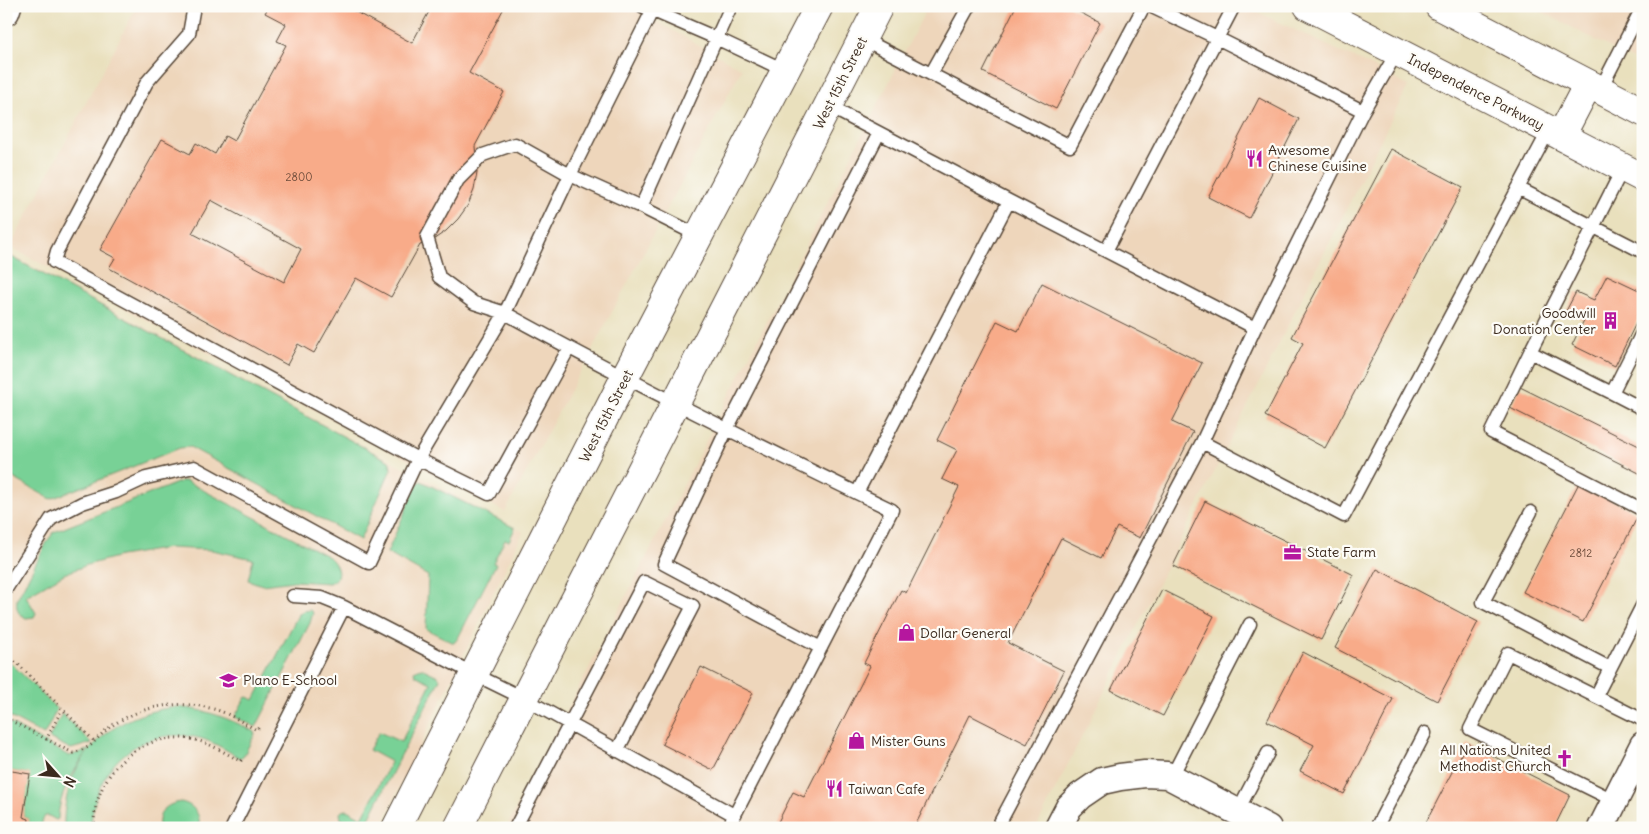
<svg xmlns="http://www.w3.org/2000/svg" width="1649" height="834" viewBox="0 0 1649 834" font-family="Delius,sans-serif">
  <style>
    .built { fill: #eed6bb }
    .green { fill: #78d196; stroke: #5a7e5a }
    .building { fill: #f8ab89; fill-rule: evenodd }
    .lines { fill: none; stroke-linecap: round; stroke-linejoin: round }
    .service-casing { stroke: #554536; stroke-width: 15 }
    .minor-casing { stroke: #554536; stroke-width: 29 }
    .secondary-casing { stroke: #554536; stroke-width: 30 }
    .path { stroke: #554536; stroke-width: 3; stroke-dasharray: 1 4; stroke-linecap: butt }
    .service { stroke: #fff; stroke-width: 12 }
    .minor { stroke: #fff; stroke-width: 26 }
    .secondary { stroke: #fff; stroke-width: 28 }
    .labels { text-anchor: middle; stroke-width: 4.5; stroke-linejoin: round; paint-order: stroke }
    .number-label { font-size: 11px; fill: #6a4a39 }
    .street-label { font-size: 14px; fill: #3b2a1e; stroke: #fdfcf7 }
    .poi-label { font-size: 14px; fill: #3b2a1e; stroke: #fdfcf7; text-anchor: start }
  </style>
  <rect width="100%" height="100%" fill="#fdfcf7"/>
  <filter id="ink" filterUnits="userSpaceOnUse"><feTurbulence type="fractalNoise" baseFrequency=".02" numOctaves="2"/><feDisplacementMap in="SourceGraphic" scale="10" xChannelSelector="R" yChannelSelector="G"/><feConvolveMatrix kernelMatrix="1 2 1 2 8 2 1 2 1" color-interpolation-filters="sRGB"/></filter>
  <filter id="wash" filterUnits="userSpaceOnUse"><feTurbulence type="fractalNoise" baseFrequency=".0096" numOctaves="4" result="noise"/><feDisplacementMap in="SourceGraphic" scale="20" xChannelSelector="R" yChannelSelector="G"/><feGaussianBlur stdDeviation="1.12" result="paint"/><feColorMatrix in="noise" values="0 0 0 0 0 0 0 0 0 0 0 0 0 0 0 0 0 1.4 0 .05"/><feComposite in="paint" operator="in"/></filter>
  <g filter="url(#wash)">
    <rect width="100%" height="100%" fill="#e9e0bd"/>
    <!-- built -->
    <path class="built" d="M137 6H629L742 69 505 512 10 247Z
      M928 6H1245L1375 68 1408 86 1036 828H506L680 492Z
      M1531 6H1643V65Z
      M6 252 523 532 380 828H6Z"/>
    <!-- green -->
    <path class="green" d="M6 254 389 461 390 463 391 469 360 540 190 447 180 448 51 499 6 474Z
      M182 481H186L329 557C337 564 344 578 329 583L294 581 262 585 248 580 253 559 212 550 169 548 120 556 87 565 64 574 26 596 36 613 34 617 26 618C17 614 16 609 17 599L48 540 54 532Z
      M421 481 515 528 509 541 505 539 493 563 496 564 458 638 454 643 426 629 428 576 387 553 417 484Z
      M310 610 313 613 310 623 256 727 235 717 245 698 247 697 254 700 298 615 304 611Z
      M6 661 12 664 57 709 44 735 6 715Z
      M421 668 438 676 440 679 364 828H357L341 819 340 813 342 811 347 810 362 818 391 762 369 750 379 732 401 742 431 683 415 675 414 671Z
      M176 707C205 709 228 718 253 731L255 734 244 755 240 758C226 750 211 740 195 737 135 727 93 770 91 828H64C62 759 110 714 176 707Z
      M62 714 92 743 71 749 49 738Z
      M6 721 69 756 87 750C74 772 59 793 58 819L56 820 49 816H45C35 832 52 825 58 825V828H28L29 819 23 817 29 774 6 770Z
      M181 802C194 805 201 814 199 828H159C157 812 166 804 181 802Z"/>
    <g id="blocks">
      <!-- building -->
      <path class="building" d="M269 6H345L412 43 432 6H505L469 73 504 92 475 146 477 173 474 190 468 205 458 219 446 231 430 242 420 245 391 297 356 278 314 353 298 344 287 365 109 268 115 258 100 250 162 139 190 154 196 143 215 154 225 136 234 141 286 45 277 41 286 24 265 13ZM211 200 301 249 284 282 192 233Z
        M1016 6H1068L1100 23 1056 109 983 72Z
        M1259 98 1299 119 1249 218 1208 197Z
        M1391 149 1463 187 1325 448 1265 416 1303 343 1292 337Z
        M1607 275 1643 292V309L1615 366 1572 345 1584 320 1566 311 1576 292 1594 300Z
        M1042 283 1202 363 1172 422 1193 432 1140 538 1117 527 1101 558 1061 538 1008 643 1064 671 1027 744 970 715 914 828H775L793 792 804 797 870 666 864 663 901 590 906 593 959 487 942 479 957 450 937 440 997 321 1018 331Z
        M1520 387 1643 448V475L1510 408Z
        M1579 483 1639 514 1583 622 1523 592Z
        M1205 501 1354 575 1321 640 1173 566Z
        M1377 569 1478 622 1437 701 1335 648Z
        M1162 590 1214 616 1163 716 1111 690Z
        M1303 652 1393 699 1344 794 1300 771 1314 745 1267 721Z
        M701 667 753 693 713 770 662 744Z
        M1467 743 1570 795 1554 828H1423Z
        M6 770 30 774 23 817 29 819 28 828H6Z"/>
    </g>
  </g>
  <g filter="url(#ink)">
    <use href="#blocks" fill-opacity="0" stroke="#554536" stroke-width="1"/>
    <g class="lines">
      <defs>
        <path id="service" d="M194 6 189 34 147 82 57 251 54 262 418 459 505 313C632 383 762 447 892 510L728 828
          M642 6 716 38 786 71
          M1150 6 1217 38 1363 111
          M652 11 570 175 515 144 483 155 458 180 427 237 439 277 474 303 505 313 570 175 641 207 699 236
          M863 39 1070 146 1144 6
          M931 74 969 6
          M1600 90 1643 6
          M828 106 1009 201 857 493
          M1623 168 1530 352 1612 393 1643 331
          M1518 188 1643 252
          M641 207 731 6
          M1106 251 1234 6
          M1255 328 1363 111 1397 52
          M1530 352 1491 432 1643 510
          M1612 393 1643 409
          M1202 442 1344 516 1549 130
          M1531 512 1483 602 1610 668
          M6 589 51 519 82 503 116 492 146 478 194 467 369 563 418 459 489 494 569 348
          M293 596 322 598 344 607 474 674 525 699 734 815
          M821 648 664 564 727 429 879 133
          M1596 696 1643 604
          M1171 778 1250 624
          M1615 801 1470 729 1508 653 1643 720
          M1237 812 1268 753
          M232 828 344 607
          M515 828 644 582 693 606 617 751
          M997 828 1202 442 1255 328 1009 201
          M1376 828 1425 733"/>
        <path id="minor" d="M6 12 8 6
          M1058 828 1069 807 1080 796 1102 781 1120 777 1145 774 1167 775 1268 828
          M1601 828 1643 745"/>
        <path id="secondary" d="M1308 6 1643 178
          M1439 6 1643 112
          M1561 136 1588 84
          M396 828 625 377 819 6
          M458 828 879 6"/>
      </defs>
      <!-- service casing -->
      <use href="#service" class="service-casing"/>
      <!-- minor casing -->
      <use href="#minor" class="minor-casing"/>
      <!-- secondary casing -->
      <use href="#secondary" class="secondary-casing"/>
      <!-- path -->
      <path class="path" d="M6 657 17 663 94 741
        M6 718 73 753C79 751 86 749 91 745 98 738 105 730 113 725 144 704 185 699 220 711 233 716 245 724 257 730L259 727
        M46 740 62 709
        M94 828C92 776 139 730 191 739 209 742 225 753 240 761L245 759"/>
      <!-- service -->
      <use href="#service" class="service"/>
      <!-- minor -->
      <use href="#minor" class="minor"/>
      <!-- secondary -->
      <use href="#secondary" class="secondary"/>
    </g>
  </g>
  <!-- icons -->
  <defs>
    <symbol id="restaurant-bare" viewBox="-9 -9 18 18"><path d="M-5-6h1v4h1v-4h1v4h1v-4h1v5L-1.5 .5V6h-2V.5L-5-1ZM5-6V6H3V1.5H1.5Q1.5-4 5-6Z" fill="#b5179e" stroke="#fdfcf7" stroke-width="2.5" paint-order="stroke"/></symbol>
    <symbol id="building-bare" viewBox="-9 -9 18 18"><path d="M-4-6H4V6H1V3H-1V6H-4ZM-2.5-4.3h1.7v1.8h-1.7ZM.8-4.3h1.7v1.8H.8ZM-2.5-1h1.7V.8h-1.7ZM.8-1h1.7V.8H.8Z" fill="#b5179e" stroke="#fdfcf7" stroke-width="2.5" paint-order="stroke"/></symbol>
    <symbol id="office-bare" viewBox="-9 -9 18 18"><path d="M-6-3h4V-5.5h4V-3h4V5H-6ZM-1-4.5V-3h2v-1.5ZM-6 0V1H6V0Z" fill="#b5179e" stroke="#fdfcf7" stroke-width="2.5" paint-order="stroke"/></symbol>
    <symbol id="shop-bare" viewBox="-9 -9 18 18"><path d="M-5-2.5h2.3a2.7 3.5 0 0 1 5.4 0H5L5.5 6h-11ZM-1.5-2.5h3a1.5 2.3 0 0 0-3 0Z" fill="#b5179e" stroke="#fdfcf7" stroke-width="2.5" paint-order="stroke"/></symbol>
    <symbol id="school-bare" viewBox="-9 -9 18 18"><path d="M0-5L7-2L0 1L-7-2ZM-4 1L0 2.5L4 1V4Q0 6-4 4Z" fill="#b5179e" stroke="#fdfcf7" stroke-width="2.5" paint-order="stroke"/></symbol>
    <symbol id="church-bare" viewBox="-9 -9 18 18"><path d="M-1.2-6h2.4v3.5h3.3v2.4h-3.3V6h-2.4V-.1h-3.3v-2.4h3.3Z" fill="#b5179e" stroke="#fdfcf7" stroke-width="2.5" paint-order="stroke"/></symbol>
  </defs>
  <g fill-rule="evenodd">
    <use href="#restaurant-bare" x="1242" y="146" width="25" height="25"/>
    <use href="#building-bare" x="1598" y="308" width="25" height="25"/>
    <use href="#office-bare" x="1280" y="540" width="25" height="25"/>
    <use href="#shop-bare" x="894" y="620" width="25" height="25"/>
    <use href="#school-bare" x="216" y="668" width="25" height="25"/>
    <use href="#shop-bare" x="844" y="728" width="25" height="25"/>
    <use href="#church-bare" x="1552" y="746" width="25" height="25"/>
    <use href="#restaurant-bare" x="822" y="776" width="25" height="25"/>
  </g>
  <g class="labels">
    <!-- number labels -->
    <g class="number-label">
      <text x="299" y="181">2800</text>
      <text x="1581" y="557">2812</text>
    </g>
    <!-- street labels -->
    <g class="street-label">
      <text transform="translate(840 83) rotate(-63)" y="5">West 15th Street</text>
      <text transform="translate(1476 92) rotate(27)" y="5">Independence Parkway</text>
      <text transform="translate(606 416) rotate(-63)" y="5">West 15th Street</text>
    </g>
    <!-- poi labels -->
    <g class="poi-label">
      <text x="1268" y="155">Awesome<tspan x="1268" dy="16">Chinese Cuisine</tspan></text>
      <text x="1596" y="318" text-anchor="end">Goodwill<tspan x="1596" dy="16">Donation Center</tspan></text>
      <text x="1307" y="557">State Farm</text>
      <text x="920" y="638">Dollar General</text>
      <text x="243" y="685">Plano E-School</text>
      <text x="871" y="746">Mister Guns</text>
      <text x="1551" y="755" text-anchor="end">All Nations United<tspan x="1551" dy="16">Methodist Church</tspan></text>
      <text x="848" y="794">Taiwan Cafe</text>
    </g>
  </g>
  <!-- margin -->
  <rect width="1649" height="834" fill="none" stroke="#fdfcf7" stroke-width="25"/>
  <!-- north arrow -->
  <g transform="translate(58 776) rotate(117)" stroke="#fdfcf7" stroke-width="4" paint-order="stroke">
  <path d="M0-4L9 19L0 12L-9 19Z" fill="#3b2a1e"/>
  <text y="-8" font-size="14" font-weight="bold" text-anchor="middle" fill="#3b2a1e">N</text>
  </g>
</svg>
